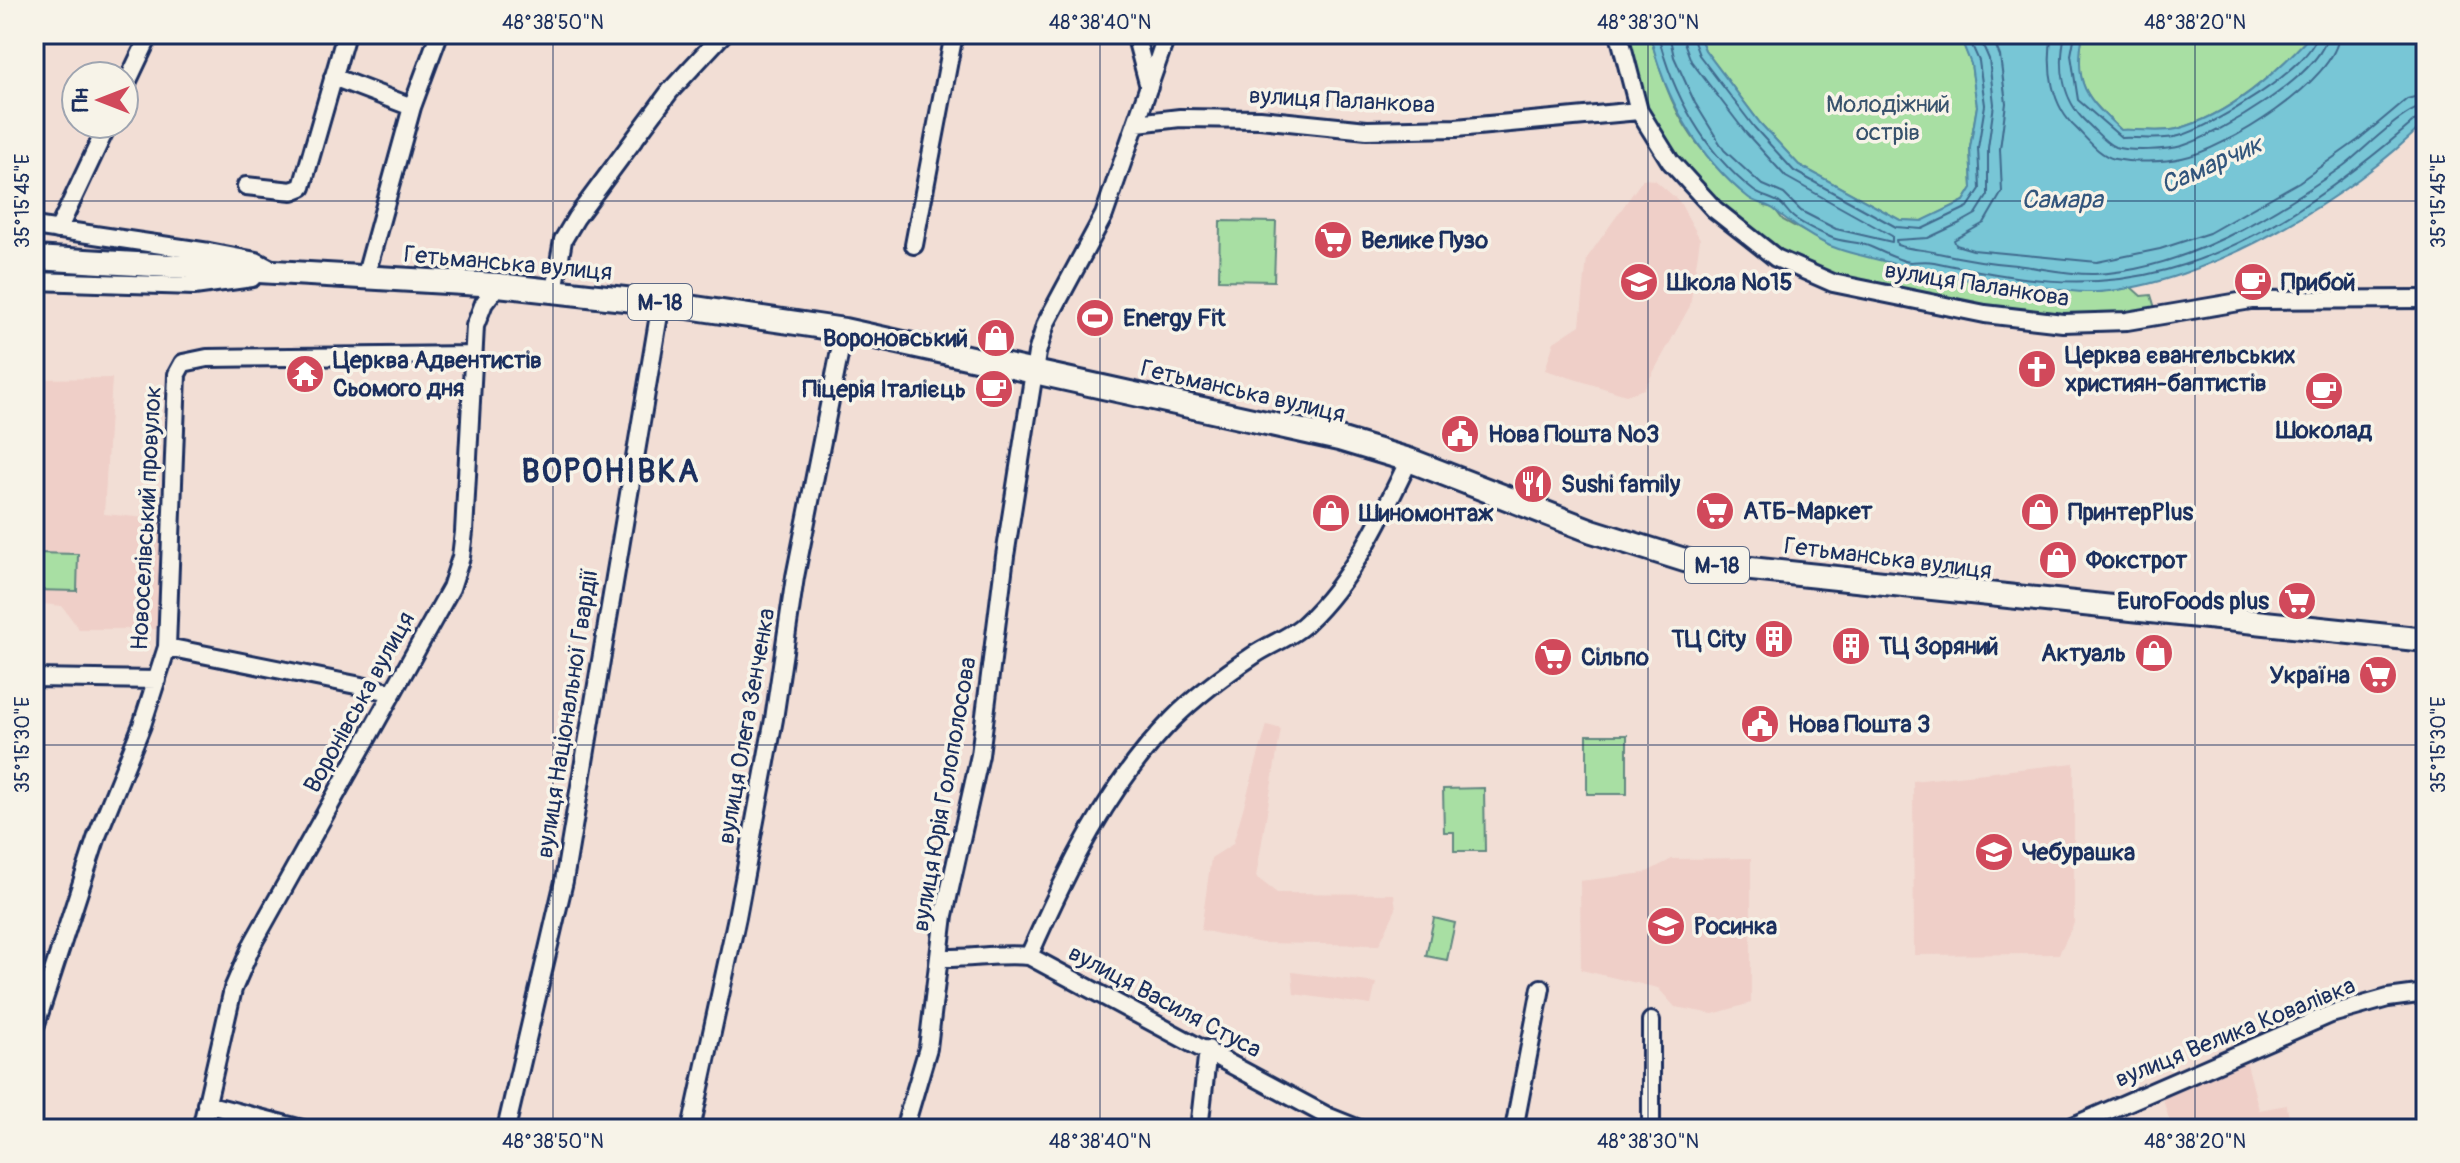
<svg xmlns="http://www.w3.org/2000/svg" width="2460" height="1163" viewBox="0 0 2460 1163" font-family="Pangolin,sans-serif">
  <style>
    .built { fill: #efcfc8 }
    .green { fill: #a8dfa3; stroke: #628780; stroke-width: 2 }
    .water { fill: #78c6d6; stroke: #538aa6; stroke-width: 2 }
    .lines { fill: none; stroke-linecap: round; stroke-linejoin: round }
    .shore { stroke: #406b8e; stroke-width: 2 }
    .minor-casing { stroke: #1b2f5e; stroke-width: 22 }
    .highway-casing { stroke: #1b2f5e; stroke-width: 28 }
    .minor { stroke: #f7f3e8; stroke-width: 16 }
    .highway { stroke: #f7f3e8; stroke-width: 22 }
    .ticks { fill: none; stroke: #1b2f5e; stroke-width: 2; stroke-opacity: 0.45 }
    .labels { text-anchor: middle; stroke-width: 7; stroke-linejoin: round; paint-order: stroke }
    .shield { fill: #f7f3e8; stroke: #5d6a87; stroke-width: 2 }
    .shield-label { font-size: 22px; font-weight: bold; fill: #1b2f5e }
    .street-label { font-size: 24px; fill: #1b2f5e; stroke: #f7f3e8 }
    .park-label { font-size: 24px; fill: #37526c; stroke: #f7f3e8 }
    .poi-label { font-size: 24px; font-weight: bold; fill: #1b2f5e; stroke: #f7f3e8; text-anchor: start }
    .water-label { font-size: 26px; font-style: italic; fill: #32557c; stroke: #f7f3e8 }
    .district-label { font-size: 32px; font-weight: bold; letter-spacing: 2px; fill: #1b2f5e; stroke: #f7f3e8 }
    .neatline { fill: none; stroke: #1b2f5e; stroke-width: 3 }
    .ticks-label { font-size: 20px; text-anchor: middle; fill: #1b2f5e }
  </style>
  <rect width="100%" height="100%" fill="#f2ded5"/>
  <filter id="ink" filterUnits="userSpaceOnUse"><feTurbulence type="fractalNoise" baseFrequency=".0125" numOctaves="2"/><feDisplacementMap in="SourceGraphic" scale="16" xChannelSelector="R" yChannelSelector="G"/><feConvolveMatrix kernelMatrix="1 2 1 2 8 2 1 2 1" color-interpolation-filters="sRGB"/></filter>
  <g filter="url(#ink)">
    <!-- built -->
    <path class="built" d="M1643 179 1655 180 1679 201 1700 239 1690 306 1644 389 1626 395 1545 370 1554 342 1580 325 1587 258Z
      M112 378 104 514 168 520 162 629H79L62 606 34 603V379Z
      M1267 725 1281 729 1256 877 1277 893 1394 894 1396 909 1379 945 1261 943 1201 930 1211 858 1233 844Z
      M2074 763V923L2059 954 1914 955 1913 781Z
      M1751 858V1003L1713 1014 1675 1007 1658 988 1581 970 1580 881 1645 873 1672 859Z
      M1292 972 1376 983 1371 1005 1294 994Z
      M2245 1056 2259 1110 2287 1105 2289 1120 2281 1122 2282 1129H2172L2161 1093Z"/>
    <!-- green -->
    <path class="green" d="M1627 34H1650C1659 71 1675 117 1700 147 1718 169 1744 187 1765 206L1774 208 1783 220 1829 245 1902 266 1906 275 1917 267 1968 280 2054 290 2100 292 2131 287 2141 296 2151 295 2155 308C2133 323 2052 315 2024 312 1950 304 1849 287 1783 254 1738 232 1668 156 1647 110 1637 88 1633 58 1627 34Z
      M1698 34H1959L1971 63 1977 106 1970 147 1972 188 1964 201 1923 221 1900 220 1799 165 1760 123 1705 50Z
      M2083 34H2312C2278 72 2228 116 2177 129 2160 133 2138 129 2121 130 2086 97 2073 85 2083 34Z
      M1220 221 1276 222 1274 281 1219 280Z
      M34 553 78 554 77 591 34 590Z
      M1587 735H1627V794H1587Z
      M1484 788 1485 851H1454V832H1444L1443 789Z
      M1434 918 1455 923 1447 960 1426 956Z"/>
    <!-- water -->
    <path class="water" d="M1650 34H1698L1705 50 1760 123 1799 165 1900 220 1922 221 1964 201 1972 188 1970 148 1977 106 1971 64 1959 34H2083C2073 84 2086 98 2121 130 2138 129 2160 133 2177 129 2230 115 2276 73 2312 34H2426V121C2353 197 2204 286 2097 292 2072 293 2049 288 2025 284 2007 281 1989 283 1971 280 1953 278 1935 270 1918 267L1906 275 1901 266C1878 258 1848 255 1826 244 1804 233 1794 225 1776 211 1769 204 1757 204 1749 198 1698 158 1664 97 1650 34Z"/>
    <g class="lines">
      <!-- shore -->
      <path class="shore" d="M1658 34C1672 94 1705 153 1754 191 1762 197 1773 198 1781 204 1786 208 1788 213 1793 217 1803 225 1819 232 1830 237 1843 243 1859 241 1871 247 1881 251 1899 261 1910 262 1918 262 1925 260 1934 262 2013 279 2085 292 2166 270 2260 245 2345 181 2418 118L2426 116
        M1669 34 1674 57 1695 103 1724 150 1761 184 1784 194 1801 211 1836 229 1892 242V236L1786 177 1746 133 1691 61 1681 34
        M1691 34 1699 55 1754 127 1794 171 1896 227 1922 229 1968 207 1980 189 1978 148 1985 105 1979 61 1967 34
        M1978 34 1989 59 1994 104 1988 148V195L1976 214 1960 223 1928 238 1896 240 1897 245C1911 250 1924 249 1938 253 1965 259 1989 263 2016 265 2043 268 2068 275 2095 274 2184 270 2272 216 2343 166 2362 152 2405 107 2426 106
        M1991 34 2000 56 2006 103 2000 149 2002 192 1984 223 1954 240 1956 245 1973 250 2097 262 2160 249 2209 233 2299 182 2358 140 2407 99 2426 94
        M2052 34C2046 68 2051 106 2077 129 2088 140 2100 156 2115 159 2133 163 2164 162 2182 158 2224 150 2338 80 2339 34
        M2065 34C2058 67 2062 100 2087 123 2095 130 2105 143 2115 147 2130 152 2167 150 2182 146 2217 135 2325 73 2327 34
        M2075 34 2071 55 2078 100 2122 138C2140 137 2162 141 2179 136 2210 128 2313 67 2317 34"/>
      <defs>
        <path id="minor" d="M1135 34 1149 87
          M1619 34 1639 111 1670 161 1714 209 1776 258 1833 283 1985 314 2063 323 2127 321 2251 300 2426 299
          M333 77 412 107
          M124 89 150 34
          M1137 123 1180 118 1260 119 1367 130 1456 128 1639 111
          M246 186 292 191 302 187 346 34
          M34 226 209 252 256 261 269 268
          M58 230 108 124
          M914 245 954 34
          M365 278 412 107 439 34
          M34 281 194 286 252 278
          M554 291 563 240 576 218 670 91 723 34
          M167 647 391 692
          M34 678 157 680
          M1029 956C1066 872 1108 785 1173 719 1196 696 1227 673 1254 655 1270 644 1292 637 1306 623 1352 580 1382 517 1409 460
          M940 958C970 959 999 953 1029 956L1329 1117 1359 1129
          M1651 1021V1129
          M34 1030 97 836 142 725 167 647 177 374 183 363 207 358 473 355
          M206 1104 302 1129
          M201 1129 233 989 253 943 451 588 461 557 464 532 475 326 484 303 498 285
          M506 1129 564 881 661 303
          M691 1129 737 917 774 719 795 577 844 330
          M904 1129 928 1048 944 915 980 755 1005 556 1037 353 1046 323 1104 215 1167 34
          M1199 1129 1208 1049
          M1514 1129 1541 988
          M2066 1129 2331 1014 2388 998 2426 993"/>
        <path id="highway" d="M34 258 498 285 661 303 844 330 1339 439 1409 460 1592 531 1694 563 2426 640"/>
      </defs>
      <!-- minor casing -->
      <use href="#minor" class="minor-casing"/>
      <!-- highway casing -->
      <use href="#highway" class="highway-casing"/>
      <!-- minor -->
      <use href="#minor" class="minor"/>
      <!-- highway -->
      <use href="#highway" class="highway"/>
    </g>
  </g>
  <!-- ticks -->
  <path class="ticks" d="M553 34V1129M1100 34V1129M1648 34V1129M2195 34V1129M34 201H2426M34 745H2426"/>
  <!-- icons -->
  <defs>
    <symbol id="supermarket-disc" viewBox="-11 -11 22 22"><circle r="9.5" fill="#d1495b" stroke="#f7f3e8"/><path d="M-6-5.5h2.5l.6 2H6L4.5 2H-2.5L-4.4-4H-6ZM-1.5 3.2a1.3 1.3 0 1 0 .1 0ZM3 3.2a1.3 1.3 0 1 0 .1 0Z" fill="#fff"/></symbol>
    <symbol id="school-disc" viewBox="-11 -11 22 22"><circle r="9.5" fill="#d1495b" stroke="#f7f3e8"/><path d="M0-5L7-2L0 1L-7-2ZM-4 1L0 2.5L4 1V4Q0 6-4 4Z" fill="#fff"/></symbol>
    <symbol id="cafe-disc" viewBox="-11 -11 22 22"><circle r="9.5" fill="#d1495b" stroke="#f7f3e8"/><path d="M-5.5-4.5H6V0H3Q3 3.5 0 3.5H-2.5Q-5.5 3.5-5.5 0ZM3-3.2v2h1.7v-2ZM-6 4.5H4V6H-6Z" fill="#fff"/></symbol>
    <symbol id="stadium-disc" viewBox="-11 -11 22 22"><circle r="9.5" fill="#d1495b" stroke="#f7f3e8"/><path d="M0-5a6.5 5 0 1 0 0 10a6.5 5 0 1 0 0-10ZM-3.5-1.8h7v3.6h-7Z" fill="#fff"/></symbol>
    <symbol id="shop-disc" viewBox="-11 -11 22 22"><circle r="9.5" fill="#d1495b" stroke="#f7f3e8"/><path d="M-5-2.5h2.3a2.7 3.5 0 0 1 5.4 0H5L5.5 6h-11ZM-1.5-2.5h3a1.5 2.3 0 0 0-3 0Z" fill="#fff"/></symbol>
    <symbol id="church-disc" viewBox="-11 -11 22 22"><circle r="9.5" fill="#d1495b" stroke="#f7f3e8"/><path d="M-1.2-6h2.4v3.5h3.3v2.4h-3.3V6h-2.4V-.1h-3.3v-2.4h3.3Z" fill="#fff"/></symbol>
    <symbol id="temple-disc" viewBox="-11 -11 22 22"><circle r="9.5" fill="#d1495b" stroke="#f7f3e8"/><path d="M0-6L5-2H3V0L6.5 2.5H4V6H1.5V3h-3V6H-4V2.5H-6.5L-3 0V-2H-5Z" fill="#fff"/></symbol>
    <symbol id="civic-disc" viewBox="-11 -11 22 22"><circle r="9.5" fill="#d1495b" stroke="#f7f3e8"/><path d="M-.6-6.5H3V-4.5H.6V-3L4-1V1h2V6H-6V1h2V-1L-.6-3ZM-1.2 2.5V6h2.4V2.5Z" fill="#fff"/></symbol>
    <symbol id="restaurant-disc" viewBox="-11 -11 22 22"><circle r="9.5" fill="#d1495b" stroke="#f7f3e8"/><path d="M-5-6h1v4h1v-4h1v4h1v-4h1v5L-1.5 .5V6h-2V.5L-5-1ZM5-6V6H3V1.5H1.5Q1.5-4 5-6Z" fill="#fff"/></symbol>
    <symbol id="building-disc" viewBox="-11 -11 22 22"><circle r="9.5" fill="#d1495b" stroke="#f7f3e8"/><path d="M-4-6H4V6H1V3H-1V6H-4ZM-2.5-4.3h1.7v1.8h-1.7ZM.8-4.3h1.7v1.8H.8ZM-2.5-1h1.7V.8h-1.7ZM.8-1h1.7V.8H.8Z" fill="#fff"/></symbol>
  </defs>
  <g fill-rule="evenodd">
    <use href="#supermarket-disc" x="1311" y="218" width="44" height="44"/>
    <use href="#school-disc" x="1617" y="260" width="44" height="44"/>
    <use href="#cafe-disc" x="2231" y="260" width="44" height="44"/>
    <use href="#stadium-disc" x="1073" y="296" width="44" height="44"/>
    <use href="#shop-disc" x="974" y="316" width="44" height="44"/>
    <use href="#church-disc" x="2015" y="347" width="44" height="44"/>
    <use href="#temple-disc" x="283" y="352" width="44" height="44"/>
    <use href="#cafe-disc" x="972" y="367" width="44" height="44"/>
    <use href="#cafe-disc" x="2302" y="369" width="44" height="44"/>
    <use href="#civic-disc" x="1438" y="412" width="44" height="44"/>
    <use href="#restaurant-disc" x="1511" y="462" width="44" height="44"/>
    <use href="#supermarket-disc" x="1693" y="489" width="44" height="44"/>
    <use href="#shop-disc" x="2018" y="490" width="44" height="44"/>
    <use href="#shop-disc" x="1309" y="491" width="44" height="44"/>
    <use href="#shop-disc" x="2036" y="538" width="44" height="44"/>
    <use href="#supermarket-disc" x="2275" y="579" width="44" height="44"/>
    <use href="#building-disc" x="1752" y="617" width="44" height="44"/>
    <use href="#building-disc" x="1829" y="624" width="44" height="44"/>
    <use href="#shop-disc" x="2132" y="631" width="44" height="44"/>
    <use href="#supermarket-disc" x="1531" y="635" width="44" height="44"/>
    <use href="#supermarket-disc" x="2356" y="653" width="44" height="44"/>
    <use href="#civic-disc" x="1738" y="702" width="44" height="44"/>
    <use href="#school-disc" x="1972" y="830" width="44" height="44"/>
    <use href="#school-disc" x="1644" y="904" width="44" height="44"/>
  </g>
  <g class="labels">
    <!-- shield labels -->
    <g class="shield">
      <rect x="628" y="284" width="64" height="36" rx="6"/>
      <rect x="1685" y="547" width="64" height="36" rx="6"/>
    </g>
    <g class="shield-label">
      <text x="660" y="310">М-18</text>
      <text x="1717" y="573">М-18</text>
    </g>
    <!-- street labels -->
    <g class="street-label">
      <text transform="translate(1342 100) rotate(3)" y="8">вулиця Паланкова</text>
      <text transform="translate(508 263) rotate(5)" y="8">Гетьманська вулиця</text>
      <text transform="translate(1977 284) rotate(9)" y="8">вулиця Паланкова</text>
      <text transform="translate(1243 391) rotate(13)" y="8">Гетьманська вулиця</text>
      <text transform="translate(146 518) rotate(-87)" y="8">Новоселівський провулок</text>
      <text transform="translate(1888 558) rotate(7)" y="8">Гетьманська вулиця</text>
      <text transform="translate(359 702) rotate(-61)" y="8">Воронівська вулиця</text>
      <text transform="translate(567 713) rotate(-81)" y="8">вулиця Національної Гвардії</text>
      <text transform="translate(746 726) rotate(-80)" y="8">вулиця Олега Зенченка</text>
      <text transform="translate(944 794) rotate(-80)" y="8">вулиця Юрія Голополосова</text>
      <text transform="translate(1165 1001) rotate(28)" y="8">вулиця Василя Стуса</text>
      <text transform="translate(2235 1032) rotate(-22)" y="8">вулиця Велика Ковалівка</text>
    </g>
    <!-- park labels -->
    <g class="park-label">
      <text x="1888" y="112">Молодіжний<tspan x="1888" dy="28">острів</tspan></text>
    </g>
    <!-- poi labels -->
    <g class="poi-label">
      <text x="1361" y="248">Велике Пузо</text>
      <text x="1667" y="290">Школа №15</text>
      <text x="2281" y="290">Прибой</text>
      <text x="1123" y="326">Energy Fit</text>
      <text x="968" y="346" text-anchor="end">Вороновський</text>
      <text x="2065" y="363">Церква євангельських<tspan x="2065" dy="28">християн-баптистів</tspan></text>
      <text x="333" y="368">Церква Адвентистів<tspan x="333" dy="28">Сьомого дня</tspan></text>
      <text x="966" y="397" text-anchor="end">Піцерія Італієць</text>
      <text x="2324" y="438" text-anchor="middle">Шоколад</text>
      <text x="1488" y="442">Нова Пошта №3</text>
      <text x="1561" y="492">Sushi family</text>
      <text x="1743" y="519">АТБ-Маркет</text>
      <text x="2068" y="520">ПринтерPlus</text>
      <text x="1359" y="521">Шиномонтаж</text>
      <text x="2086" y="568">Фокстрот</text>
      <text x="2269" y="609" text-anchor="end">EuroFoods plus</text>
      <text x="1746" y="647" text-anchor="end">ТЦ City</text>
      <text x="1879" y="654">ТЦ Зоряний</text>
      <text x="2126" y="661" text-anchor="end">Актуаль</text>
      <text x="1581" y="665">Сільпо</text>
      <text x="2350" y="683" text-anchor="end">Україна</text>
      <text x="1788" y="732">Нова Пошта 3</text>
      <text x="2022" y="860">Чебурашка</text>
      <text x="1694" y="934">Росинка</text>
    </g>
    <!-- water labels -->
    <g class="water-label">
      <text transform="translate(2211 164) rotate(-24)" y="9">Самарчик</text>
      <text x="2062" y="208">Самара</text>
    </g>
    <!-- district labels -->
    <g class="district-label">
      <text x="611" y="482">ВОРОНІВКА</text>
    </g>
  </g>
  <!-- margin -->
  <rect width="2460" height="1163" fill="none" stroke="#f7f3e8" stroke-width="88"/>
  <!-- north arrow -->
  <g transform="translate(100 100) rotate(270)"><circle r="38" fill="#f7f3e8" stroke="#9fa5b1" stroke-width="2"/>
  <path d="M0-6L14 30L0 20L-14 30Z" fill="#d1495b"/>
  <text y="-12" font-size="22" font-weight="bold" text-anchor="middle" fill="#1b2f5e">Пн</text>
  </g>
  <rect x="44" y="44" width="2372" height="1075" class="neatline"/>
  <g class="ticks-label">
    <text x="553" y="29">48°38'50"N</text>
    <text x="1100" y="29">48°38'40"N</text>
    <text x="1648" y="29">48°38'30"N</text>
    <text x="2195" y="29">48°38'20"N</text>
    <text transform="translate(2438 201) rotate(-90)" y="7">35°15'45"E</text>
    <text transform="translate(22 201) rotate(-90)" y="7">35°15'45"E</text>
    <text transform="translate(2438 745) rotate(-90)" y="7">35°15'30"E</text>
    <text transform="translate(22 745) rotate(-90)" y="7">35°15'30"E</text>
    <text x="553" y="1148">48°38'50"N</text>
    <text x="1100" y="1148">48°38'40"N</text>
    <text x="1648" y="1148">48°38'30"N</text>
    <text x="2195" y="1148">48°38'20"N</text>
  </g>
</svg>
